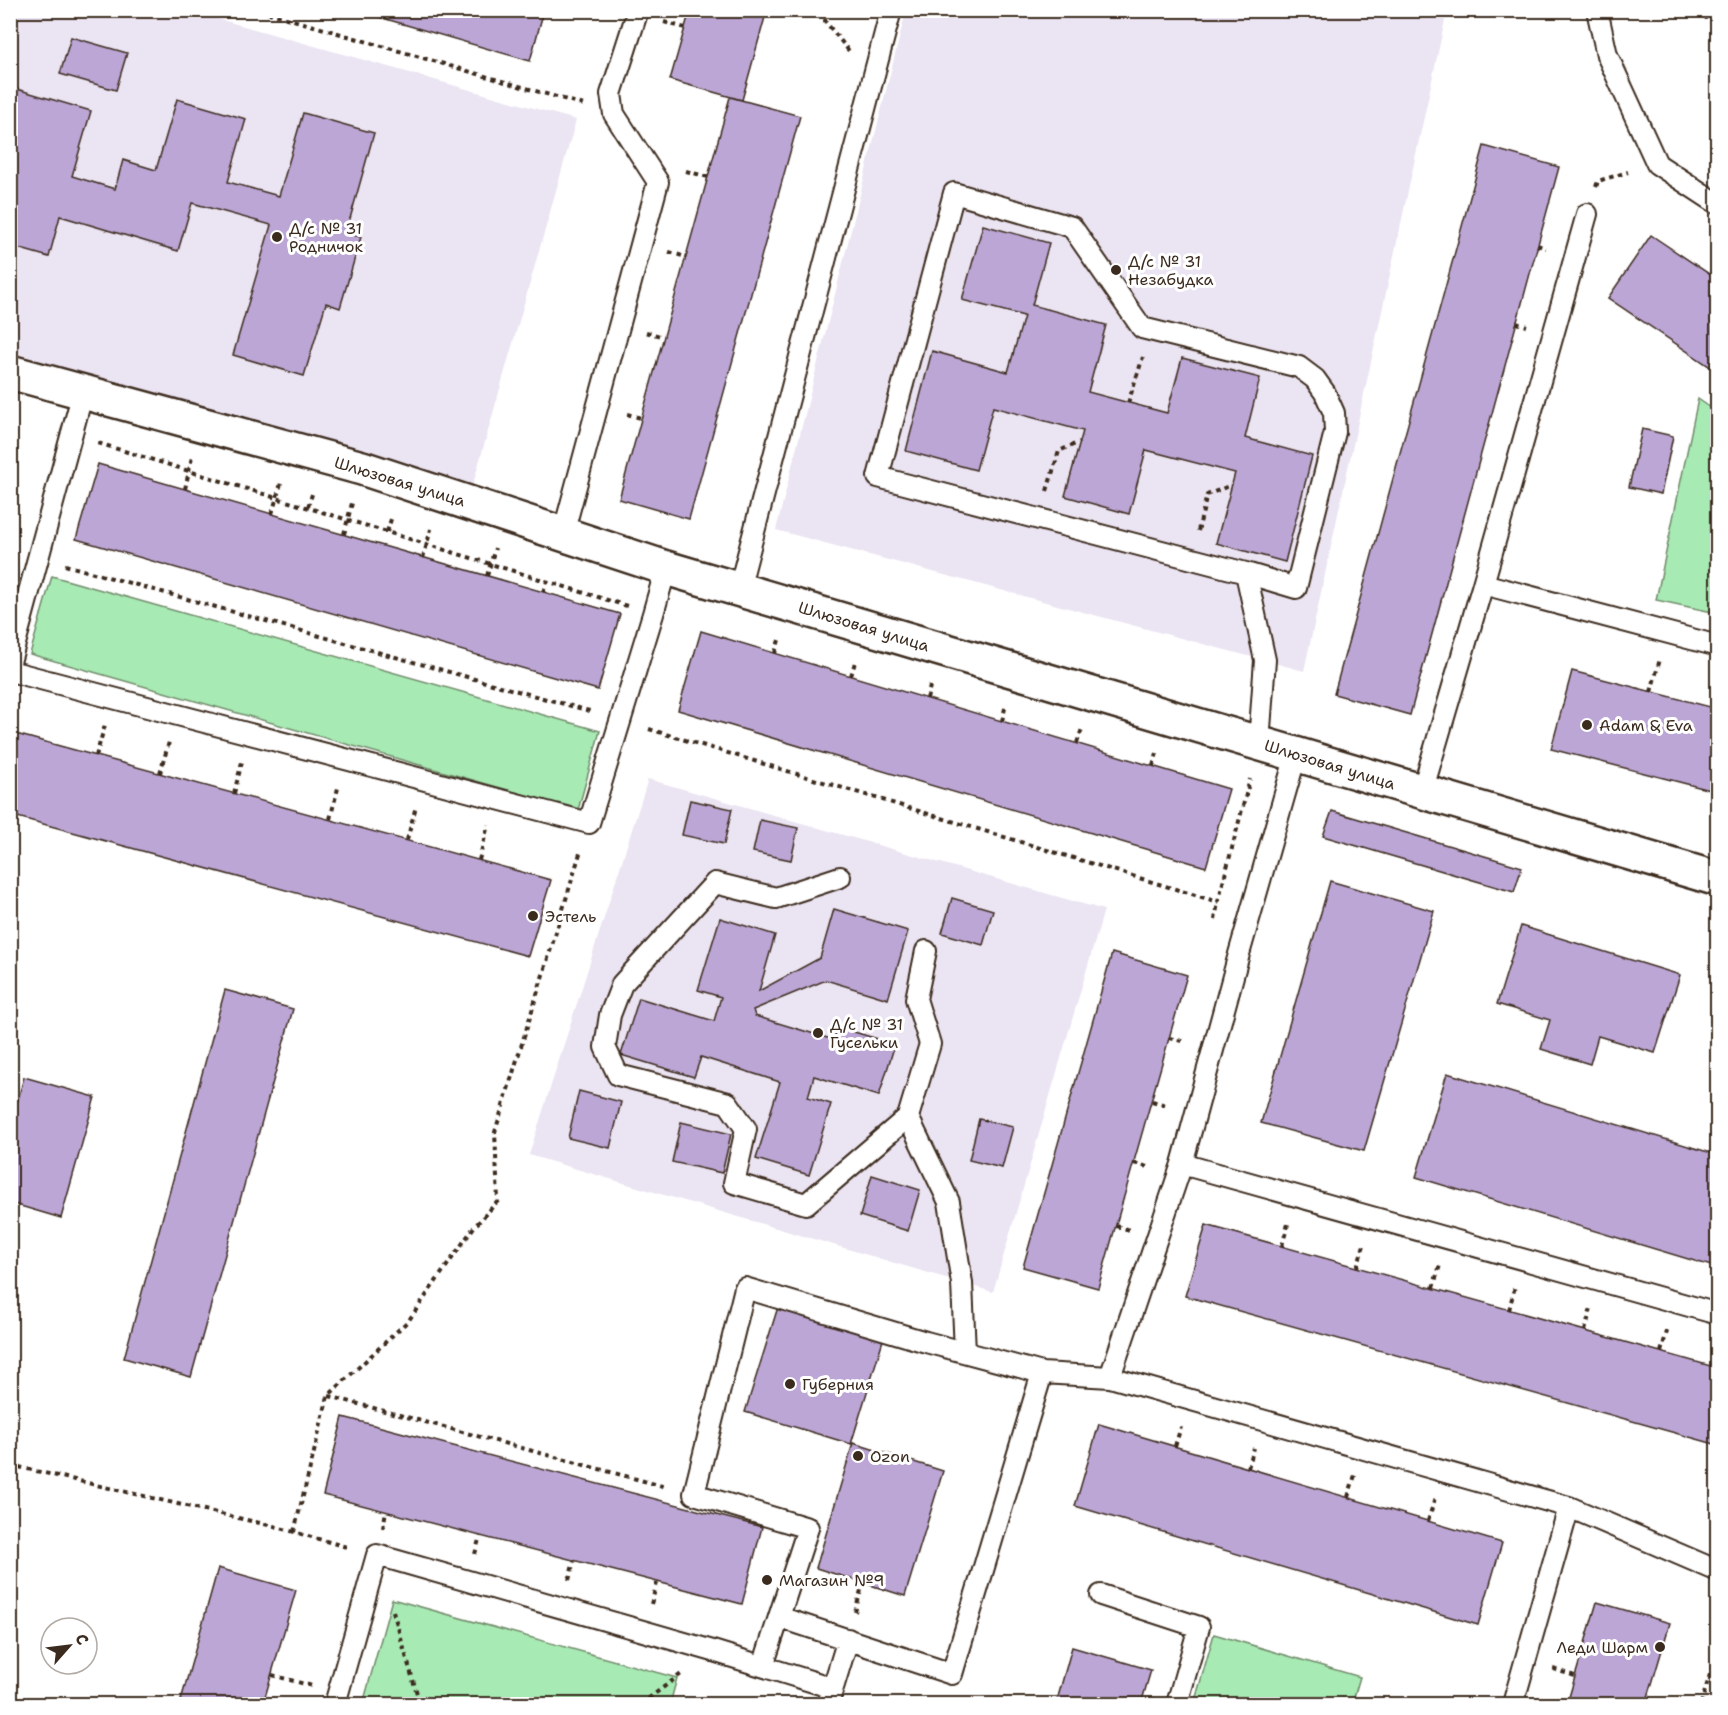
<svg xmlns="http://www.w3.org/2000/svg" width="1728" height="1715" viewBox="0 0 1728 1715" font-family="'Shantell Sans',sans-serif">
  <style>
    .built { fill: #ebe4f2 }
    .green { fill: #a7eab4; stroke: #718a69; stroke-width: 1.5 }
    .building { fill: #bca6d5; stroke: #3b2a1e; stroke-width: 1.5 }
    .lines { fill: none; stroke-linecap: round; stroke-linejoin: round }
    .lane-casing { stroke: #3b2a1e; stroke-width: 24 }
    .street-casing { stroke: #3b2a1e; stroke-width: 38 }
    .path { stroke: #3b2a1e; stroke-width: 4; stroke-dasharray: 4.5 4.5; stroke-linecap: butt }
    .lane { stroke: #fff; stroke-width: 20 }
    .street { stroke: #fff; stroke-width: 33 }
    .poi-dot { fill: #3b2a1e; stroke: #fff; stroke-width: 2 }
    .labels { text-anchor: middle; stroke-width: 6; stroke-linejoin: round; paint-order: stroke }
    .poi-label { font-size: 16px; fill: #3b2a1e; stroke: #fff; text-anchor: start }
    .street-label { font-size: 16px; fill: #3b2a1e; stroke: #fff }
  </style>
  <rect width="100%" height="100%" fill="#fff"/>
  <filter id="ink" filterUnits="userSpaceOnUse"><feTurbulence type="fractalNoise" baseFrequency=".0167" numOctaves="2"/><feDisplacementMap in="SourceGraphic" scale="12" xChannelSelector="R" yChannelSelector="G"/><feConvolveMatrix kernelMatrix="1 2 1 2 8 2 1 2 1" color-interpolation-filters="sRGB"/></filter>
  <g filter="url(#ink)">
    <!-- built -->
    <path class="built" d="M10 11H190L576 120 473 484 11 353Z
      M906 11H1447L1304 671 776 530Z
      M648 779 1104 910 993 1292 529 1155Z"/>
    <!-- green -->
    <path class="green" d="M1698 399 1717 412V613L1656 600Z
      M52 576 600 731 578 810 30 654Z
      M392 1599 677 1678 670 1704H363Z
      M1214 1634 1360 1677 1352 1704H1194Z"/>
    <!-- building -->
    <path class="building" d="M355 10H544L530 61Z
      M690 10H767L742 100 670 80Z
      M71 37 127 53 116 90 60 74Z
      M10 87 91 111 72 176 115 189 123 160 156 170 177 99 246 119 228 182 279 196 303 113 374 133 346 233 361 237 340 308 326 303 304 376 233 355 271 225 192 203 178 251 60 216 49 257 10 246Z
      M730 97 800 116 689 519 619 499Z
      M1484 146 1559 167 1410 715 1334 694Z
      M983 225 1049 243 1032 305 1106 325 1088 392 1167 413 1182 358 1260 378 1245 438 1312 456 1285 562 1216 543 1235 473 1146 450 1129 514 1065 496 1083 431 993 407 976 470 906 451 932 351 1008 372 1024 316 962 300Z
      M1651 235 1718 280V372L1608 298Z
      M1642 429 1673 436 1661 494 1629 487Z
      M98 464 620 614 598 690 76 539Z
      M701 631 1229 789 1206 867 678 710Z
      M1572 671 1718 709V792L1551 749Z
      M16 734 551 880 528 956 10 815V752Z
      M690 800 732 809 724 844 682 835Z
      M1332 811 1522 867 1514 892 1323 836Z
      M760 820 798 828 791 860 753 852Z
      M1330 881 1434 911 1364 1151 1261 1123Z
      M952 898 993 910 983 945 942 933Z
      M834 909 908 931 888 999 826 980 753 1010 755 1016 834 1040 837 1027 895 1044 879 1096 814 1076 808 1097 831 1104 809 1175 756 1159 780 1082 701 1057 694 1077 621 1055 639 998 714 1021 721 997 698 990 720 918 775 935 759 991 820 958Z
      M1521 926 1680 975 1655 1053 1598 1036 1590 1064 1541 1049 1550 1020 1497 1004Z
      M1112 953 1187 975 1098 1288 1023 1267Z
      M225 990 293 1009 191 1377 124 1358Z
      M1447 1073 1718 1155V1268L1416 1177Z
      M24 1077 95 1097 61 1218 10 1203V1129Z
      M579 1091 621 1102 610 1148 568 1138Z
      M979 1119 1013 1127 1002 1168 969 1160Z
      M681 1122 731 1134 722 1173 672 1162Z
      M872 1175 920 1190 908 1231 860 1216Z
      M1206 1225 1718 1368V1445L1185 1296Z
      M778 1307 883 1340 851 1444 745 1412Z
      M343 1417 762 1527 742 1604 323 1495Z
      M1099 1424 1502 1543 1478 1625 1075 1506Z
      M853 1443 943 1471 905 1596 816 1568Z
      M218 1568 296 1590 263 1704H180Z
      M1597 1602 1670 1623 1646 1704H1567Z
      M1072 1647 1151 1670 1141 1704H1056Z"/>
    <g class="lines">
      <defs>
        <path id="lane" d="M1597 10 1607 55 1657 164 1718 204
          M1587 214 1483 584 1718 646
          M563 534 658 182 614 114 611 94 638 10
          M1246 573 1296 588 1335 432 1334 413 1325 393 1315 379 1299 367 1142 328 1072 227 954 193 878 477 1246 573 1265 660 1259 743
          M739 589 891 10
          M10 662 83 392
          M10 671 589 823 653 614 666 568
          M1296 755 1239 954 1182 1164 1718 1314
          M1422 792 1483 584
          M840 877 776 898 715 883 622 984 610 1015 605 1047 618 1075 728 1103 746 1129 734 1183 806 1204 908 1117 949 1202 962 1283 965 1352
          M908 1117 930 1044 916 999 926 951
          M1182 1164 1110 1377 1569 1507 1718 1571
          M1101 1595 1199 1627 1177 1704
          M779 1617 952 1674 1042 1373 1110 1377
          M763 1666 808 1528 694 1494 745 1288 926 1342 1042 1373
          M335 1704 377 1555 713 1651 833 1688
          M828 1704 848 1639
          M1513 1704 1569 1507"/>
        <path id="street" d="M10 372 362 468 666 568 1718 879"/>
      </defs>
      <!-- lane casing -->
      <use href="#lane" class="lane-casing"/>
      <!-- street casing -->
      <use href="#street" class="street-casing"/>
      <!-- path -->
      <path class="path" d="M259 10 584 105
        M828 10 825 21 849 51
        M1697 10 1718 28
        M664 22 685 28
        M686 171 708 177
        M1596 187 1598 181 1628 172
        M1537 245 1546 248
        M669 252 686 257
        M1516 323 1527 326
        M646 332 664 337
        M1128 403 1143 357
        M627 414 641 418
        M98 443 627 606
        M185 489 192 457
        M1047 491 1059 451 1080 442
        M308 507 313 491
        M272 514 281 483
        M1198 531 1207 495 1231 485
        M387 532 392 516
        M344 534 352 503
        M423 558 431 529
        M65 565 593 712
        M487 576 495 548
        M543 592 547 581
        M775 653 779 640
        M851 676 855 662
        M1651 692 1660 659
        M927 699 931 682
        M1002 721 1006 704
        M649 729 1218 902
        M1077 743 1082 729
        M96 756 105 725
        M1153 766 1158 750
        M160 773 169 742
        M234 793 242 762
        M330 819 338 788
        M407 840 416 806
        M479 860 488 825
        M1215 920 1218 902 1250 779
        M1169 1038 1186 1042
        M1152 1101 1169 1106
        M1134 1163 1151 1168
        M1116 1226 1130 1230
        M1282 1246 1288 1224
        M1357 1267 1364 1245
        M1433 1288 1440 1265
        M1509 1310 1515 1286
        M1585 1331 1591 1308
        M1661 1352 1668 1328
        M329 1396 666 1487
        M1175 1446 1181 1427
        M10 1465 277 1527 350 1548
        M1248 1468 1254 1448
        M1348 1497 1355 1475
        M1428 1521 1435 1498
        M383 1528 386 1511
        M294 1532 328 1396 409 1320 474 1227 498 1201 495 1132 581 850
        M475 1554 480 1536
        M569 1580 574 1561
        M651 1604 657 1583
        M393 1611 420 1704
        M855 1612 863 1583
        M1553 1669 1575 1676
        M272 1675 312 1686
        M641 1704 684 1672
        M1701 1704 1718 1648"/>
      <!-- lane -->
      <use href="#lane" class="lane"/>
      <!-- street -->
      <use href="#street" class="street"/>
    </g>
  </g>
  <!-- markers -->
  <g class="poi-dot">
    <circle cx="277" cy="237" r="6"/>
    <circle cx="1116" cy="270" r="6"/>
    <circle cx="1587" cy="725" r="6"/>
    <circle cx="533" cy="916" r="6"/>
    <circle cx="818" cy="1033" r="6"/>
    <circle cx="790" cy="1384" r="6"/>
    <circle cx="858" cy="1456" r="6"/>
    <circle cx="767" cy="1580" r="6"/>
    <circle cx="1660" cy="1647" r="6"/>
  </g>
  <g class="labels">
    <!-- poi labels -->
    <g class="poi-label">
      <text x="289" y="234">Д/с № 31<tspan x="289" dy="18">Родничок</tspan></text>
      <text x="1128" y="267">Д/с № 31<tspan x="1128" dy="18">Незабудка</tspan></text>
      <text x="1599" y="731">Adam &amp; Eva</text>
      <text x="545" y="922">Эстель</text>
      <text x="830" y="1030">Д/с № 31<tspan x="830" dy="18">Гусельки</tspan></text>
      <text x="802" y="1390">Губерния</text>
      <text x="870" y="1462">Ozon</text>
      <text x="779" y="1586">Магазин №9</text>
      <text x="1648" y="1653" text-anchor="end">Леди Шарм</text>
    </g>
    <!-- street labels -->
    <g class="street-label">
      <text transform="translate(400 481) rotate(17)" y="6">Шлюзовая улица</text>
      <text transform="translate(864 626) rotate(17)" y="6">Шлюзовая улица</text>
      <text transform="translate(1330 764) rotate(17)" y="6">Шлюзовая улица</text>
    </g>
  </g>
  <!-- margin -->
  <rect width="1728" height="1715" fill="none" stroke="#fff" stroke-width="36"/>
  <rect x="18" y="18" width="1692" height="1679" fill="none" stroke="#3b2a1e" stroke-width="2" filter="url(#ink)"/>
  <!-- north arrow -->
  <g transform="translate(69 1646) rotate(62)"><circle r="28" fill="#ffffff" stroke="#b1aaa5" stroke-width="1.5"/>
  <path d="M0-4.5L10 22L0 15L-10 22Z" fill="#3b2a1e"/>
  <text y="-9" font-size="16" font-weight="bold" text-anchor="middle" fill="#3b2a1e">С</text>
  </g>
</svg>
